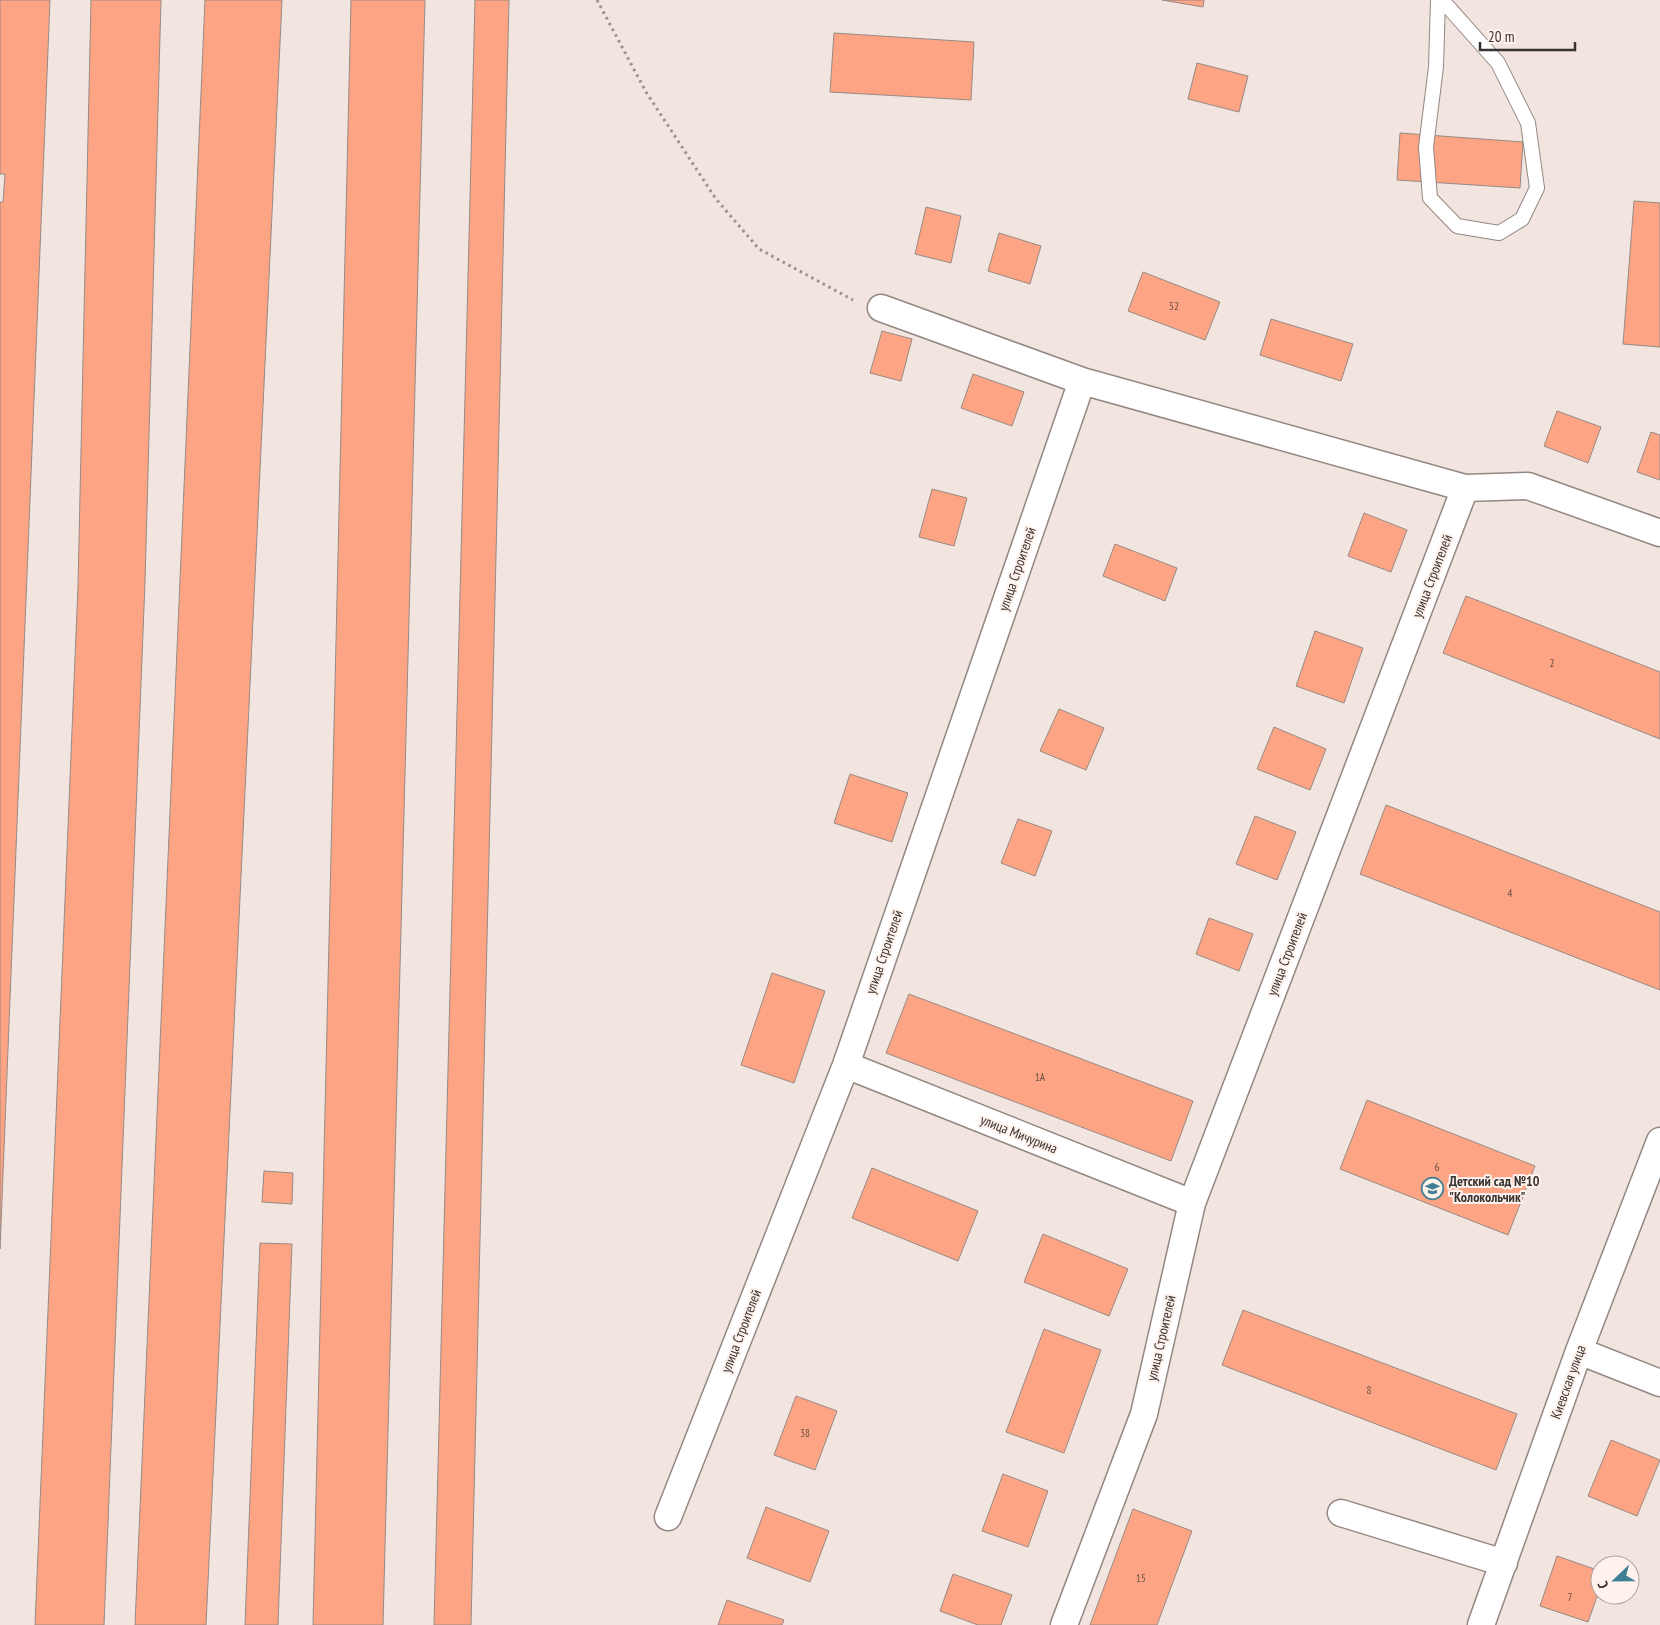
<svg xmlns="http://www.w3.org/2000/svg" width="1660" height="1625" viewBox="0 0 1660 1625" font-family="'PT Sans Narrow',sans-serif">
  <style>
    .building { fill: #fca483; stroke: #978a85 }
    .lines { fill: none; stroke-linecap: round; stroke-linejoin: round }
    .lane-casing { stroke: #938782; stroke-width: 16 }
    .street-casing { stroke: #938782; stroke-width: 29 }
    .path { stroke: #9a908c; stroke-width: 3; stroke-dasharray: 2.5 4; stroke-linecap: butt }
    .lane { stroke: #fff; stroke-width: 14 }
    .street { stroke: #fff; stroke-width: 26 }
    .labels { text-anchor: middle; stroke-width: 4; stroke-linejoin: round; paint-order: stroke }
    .number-label { font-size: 11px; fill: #694f46 }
    .street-label { font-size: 14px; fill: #383331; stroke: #fff1ec }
    .poi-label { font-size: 14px; font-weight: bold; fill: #383331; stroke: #fff1ec; text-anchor: start }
  </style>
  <rect width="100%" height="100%" fill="#f2e4de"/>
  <!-- building -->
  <path class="building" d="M0 0H50L0 1249V202H3L5 174H0Z
    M91 0H161L145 582 104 1625H35L78 586Z
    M205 0H282L206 1625H135Z
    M351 0H425L383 1625H313Z
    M475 0H509L471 1625H434Z
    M1162 0H1204L1203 7Z
    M834 33 974 42 971 100 830 92Z
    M1197 63 1248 76 1239 112 1188 99Z
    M1400 133 1523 142 1520 188 1397 180Z
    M1634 201 1660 203V347L1623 344Z
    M926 207 961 216 951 263 915 254Z
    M999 233 1041 246 1030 284 988 271Z
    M1143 272 1220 302 1205 340 1128 311Z
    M1271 319 1353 344 1341 381 1260 355Z
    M882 331 912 339 901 381 870 373Z
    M973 374 1024 392 1012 426 961 408Z
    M1557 411 1601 427 1588 463 1544 446Z
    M1651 432 1660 435V480L1637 472Z
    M932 489 967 498 954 546 919 537Z
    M1364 513 1407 530 1391 572 1348 556Z
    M1115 544 1177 568 1165 601 1103 576Z
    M1466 596 1660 672V739L1443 653Z
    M1315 631 1363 648 1344 703 1296 686Z
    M1059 709 1104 728 1086 770 1040 751Z
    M1274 727 1326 749 1310 790 1257 769Z
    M850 774 908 793 892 842 834 823Z
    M1386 805 1660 912V990L1360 874Z
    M1255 816 1296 832 1277 880 1236 864Z
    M1018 819 1052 831 1035 876 1001 863Z
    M1209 918 1253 934 1239 971 1196 954Z
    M772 973 825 991 794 1083 741 1065Z
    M909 994 1193 1101 1171 1161 886 1053Z
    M1367 1100 1535 1166 1508 1235 1340 1169Z
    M872 1168 978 1211 958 1261 852 1218Z
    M264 1171 293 1173 292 1204 262 1202Z
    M1043 1234 1128 1269 1109 1316 1024 1282Z
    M260 1243 292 1244 278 1625H245Z
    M1243 1310 1517 1414 1496 1470 1222 1365Z
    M1044 1329 1101 1350 1064 1453 1006 1432Z
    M796 1396 837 1411 815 1470 774 1455Z
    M1611 1440 1660 1460 1637 1516 1588 1496Z
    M1003 1474 1048 1491 1028 1547 982 1531Z
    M766 1507 829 1531 810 1582 747 1558Z
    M1133 1509 1192 1531 1157 1625H1090Z
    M1557 1556 1600 1571V1588L1588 1622 1540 1606Z
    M953 1574 1012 1595 1001 1625H978L940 1611Z
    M727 1600 784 1620 782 1625H718Z"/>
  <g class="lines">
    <defs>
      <path id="lane" d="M1438 0 1436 67 1426 147 1430 198 1457 226 1499 233 1522 219 1537 188 1528 123 1498 63 1442 0"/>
      <path id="street" d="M1082 381 1465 488 1528 486 1660 533
        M846 1065 1192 1203
        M1579 1351 1660 1383
        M1341 1513 1504 1563
        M668 1517 846 1065 1082 381 881 308
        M1064 1625 1144 1414 1192 1203 1465 488
        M1481 1625 1579 1351 1660 1141"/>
    </defs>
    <!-- lane casing -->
    <use href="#lane" class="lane-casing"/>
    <!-- street casing -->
    <use href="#street" class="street-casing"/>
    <!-- path -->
    <path class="path" d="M597 0 646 92 716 199 759 249 853 300"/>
    <!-- lane -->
    <use href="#lane" class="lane"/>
    <!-- street -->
    <use href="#street" class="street"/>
  </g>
  <!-- icons -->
  <defs>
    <symbol id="school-ring" viewBox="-11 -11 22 22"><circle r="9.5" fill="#fff1ec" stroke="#417f95" stroke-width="1.5"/><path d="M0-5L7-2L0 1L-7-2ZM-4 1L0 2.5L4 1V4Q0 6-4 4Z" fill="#417f95"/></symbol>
  </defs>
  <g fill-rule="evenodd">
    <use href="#school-ring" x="1420" y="1176" width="25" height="25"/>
  </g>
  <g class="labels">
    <!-- number labels -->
    <g class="number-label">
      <text x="1174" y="310">52</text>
      <text x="1552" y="667">2</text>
      <text x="1510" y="897">4</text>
      <text x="1040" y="1081">1А</text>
      <text x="1437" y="1171">6</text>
      <text x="1369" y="1394">8</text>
      <text x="805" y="1437">38</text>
      <text x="1141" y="1582">15</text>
      <text x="1570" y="1601">7</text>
    </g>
    <!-- street labels -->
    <g class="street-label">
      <text transform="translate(1017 569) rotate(-71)" y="5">улица Строителей</text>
      <text transform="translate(1432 576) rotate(-69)" y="5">улица Строителей</text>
      <text transform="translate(884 952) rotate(-71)" y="5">улица Строителей</text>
      <text transform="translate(1287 954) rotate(-69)" y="5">улица Строителей</text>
      <text transform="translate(1019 1134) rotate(22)" y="5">улица Мичурина</text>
      <text transform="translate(741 1331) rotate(-69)" y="5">улица Строителей</text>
      <text transform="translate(1161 1338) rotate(-77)" y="5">улица Строителей</text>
      <text transform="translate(1568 1382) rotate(-70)" y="5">Киевская улица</text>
    </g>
    <!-- poi labels -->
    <g class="poi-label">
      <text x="1449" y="1186">Детский сад №10<tspan x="1449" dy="16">"Колокольчик"</tspan></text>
    </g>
  </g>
  <!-- north arrow -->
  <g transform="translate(1615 1580) rotate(248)"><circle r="24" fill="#fff1ec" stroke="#afa5a1"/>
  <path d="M0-4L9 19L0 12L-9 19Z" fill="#417f95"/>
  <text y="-8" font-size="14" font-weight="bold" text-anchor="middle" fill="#383331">С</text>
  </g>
  <!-- scale -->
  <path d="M1480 42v8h95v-8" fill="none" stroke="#383331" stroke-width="2.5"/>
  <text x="1488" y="42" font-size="15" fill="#383331" stroke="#fff1ec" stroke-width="4" paint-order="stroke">20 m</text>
</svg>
